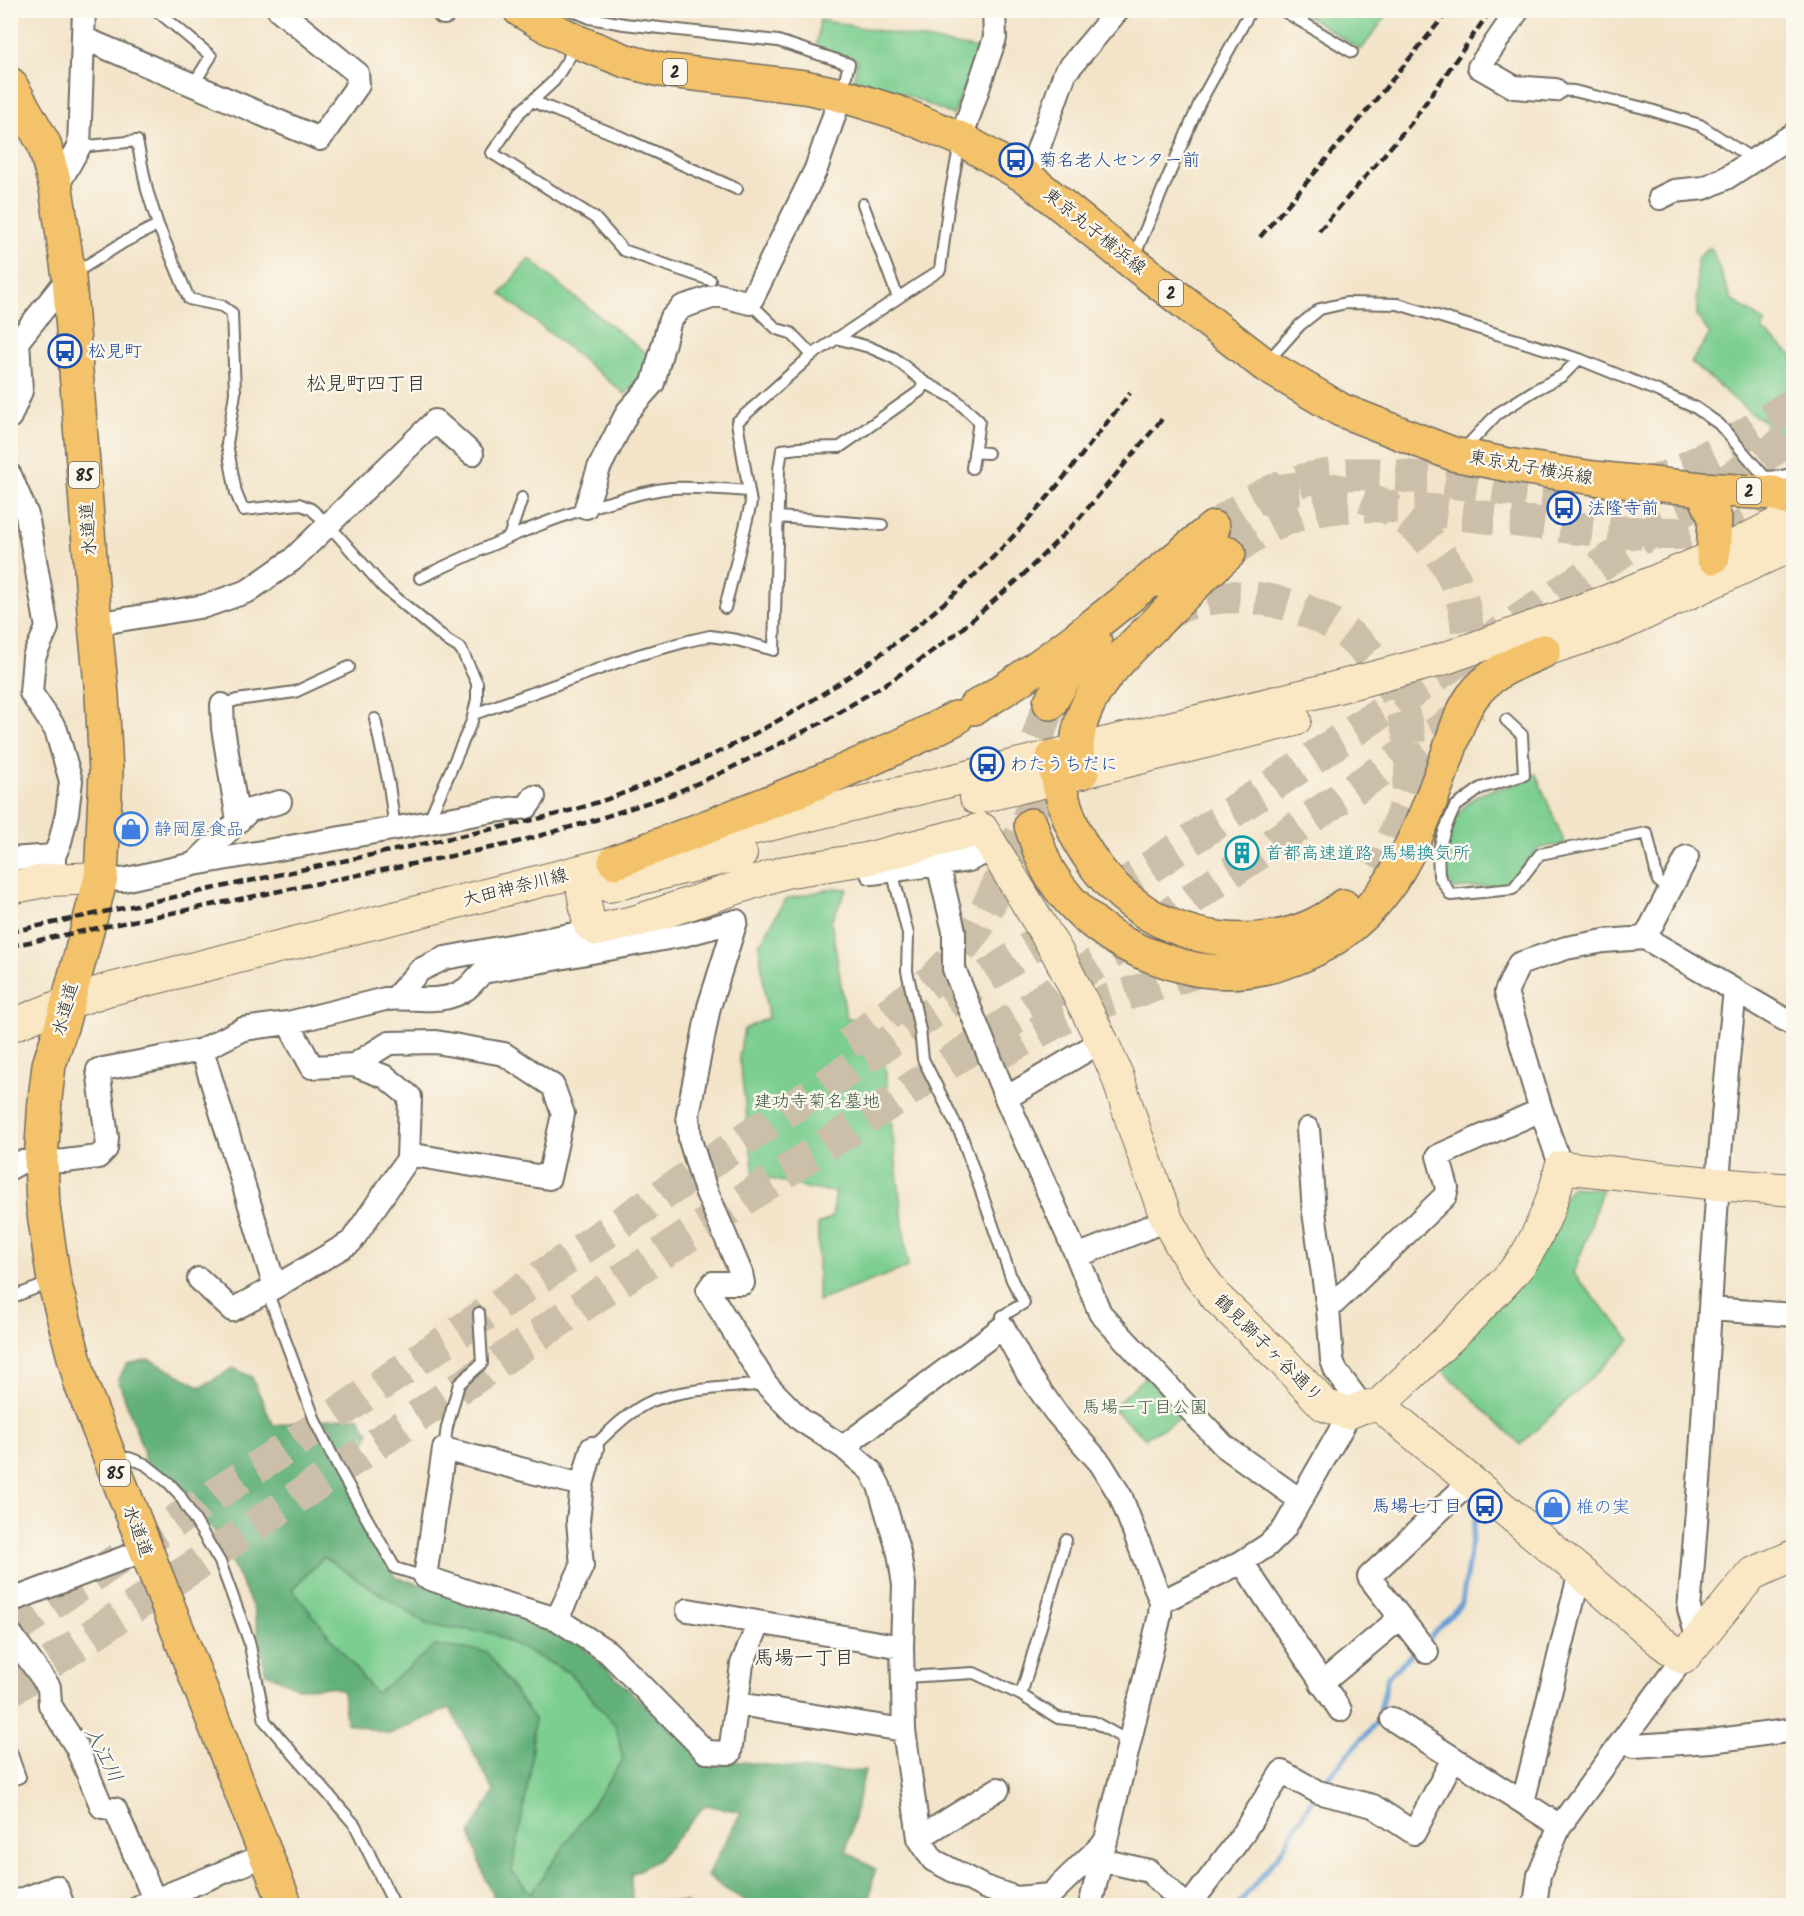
<svg xmlns="http://www.w3.org/2000/svg" width="1804" height="1916" viewBox="0 0 1804 1916" font-family="Kalam,'Klee One',sans-serif">
  <style>
    .green { fill: #7bce90; stroke: #537c5e; stroke-width: 1.5 }
    .forest { fill: #64b17a; stroke: #486e52; stroke-width: 1.5; fill-rule: evenodd }
    .lines { fill: none; stroke-linecap: round; stroke-linejoin: round }
    .stream { stroke: #639ed3; stroke-width: 5 }
    .highway-tunnel { stroke: #cbbfa9; stroke-width: 33; stroke-dasharray: 33 16; stroke-linecap: butt }
    .lane-casing { stroke: #716c62; stroke-width: 14 }
    .street-casing { stroke: #716c62; stroke-width: 26 }
    .secondary-casing { stroke: #716c62; stroke-width: 34 }
    .primary-casing { stroke: #716c62; stroke-width: 36 }
    .highway-casing { stroke: #716c62; stroke-width: 36 }
    .lane { stroke: #fff; stroke-width: 10 }
    .street { stroke: #fff; stroke-width: 22 }
    .secondary { stroke: #fae7c3; stroke-width: 32 }
    .primary { stroke: #f3c26a; stroke-width: 33 }
    .highway { stroke: #f3c26a; stroke-width: 33 }
    .rail { stroke: #2b2b2b; stroke-width: 4.5; stroke-dasharray: 9 4.5; stroke-linecap: butt }
    .labels { text-anchor: middle; stroke-width: 5; stroke-linejoin: round; paint-order: stroke }
    .shield { fill: #fbf7ec; stroke: #696865; stroke-width: 1.5 }
    .shield-label { font-size: 16px; font-weight: bold; fill: #2b2b2b }
    .transit-label { font-size: 18px; fill: #164399; stroke: #fbf7ec; text-anchor: start }
    .street-label { font-size: 18px; fill: #2b2b2b; stroke: #fbf7ec }
    .shop-label { font-size: 18px; fill: #366cbe; stroke: #fbf7ec; text-anchor: start }
    .culture-label { font-size: 18px; fill: #0d838f; stroke: #fbf7ec; text-anchor: start }
    .park-label { font-size: 18px; fill: #435c49; stroke: #fbf7ec }
    .neighbourhood-label { font-size: 20px; fill: #2b2b2b; stroke: #fbf7ec }
    .water-label { font-size: 20px; font-style: italic; fill: #41596e; stroke: #fbf7ec }
  </style>
  <rect width="100%" height="100%" fill="#fbf7ec"/>
  <filter id="ink" filterUnits="userSpaceOnUse"><feTurbulence type="fractalNoise" baseFrequency=".0167" numOctaves="2"/><feDisplacementMap in="SourceGraphic" scale="12" xChannelSelector="R" yChannelSelector="G"/><feConvolveMatrix kernelMatrix="1 2 1 2 8 2 1 2 1" color-interpolation-filters="sRGB"/></filter>
  <filter id="wash" filterUnits="userSpaceOnUse"><feTurbulence type="fractalNoise" baseFrequency=".008" numOctaves="4" result="noise"/><feDisplacementMap in="SourceGraphic" scale="24" xChannelSelector="R" yChannelSelector="G"/><feGaussianBlur stdDeviation="1.35" result="paint"/><feColorMatrix in="noise" values="0 0 0 0 0 0 0 0 0 0 0 0 0 0 0 0 0 1.4 0 .05"/><feComposite in="paint" operator="in"/></filter>
  <g filter="url(#wash)">
    <rect width="100%" height="100%" fill="#f3e4c9"/>
    <!-- green -->
    <path class="green" d="M1300 11H1390L1361 50Z
      M820 20 979 49 953 115 906 95 854 79 857 59 816 48Z
      M1711 248 1731 299 1766 323 1762 330 1793 356V450L1773 453 1772 432 1764 428 1766 422 1752 414 1691 362 1710 334 1697 316V259L1706 249Z
      M529 258 562 287 651 357 645 376 625 394 501 294Z
      M1536 774 1565 844 1540 848 1534 853 1510 884 1454 889C1451 884 1446 878 1445 872 1436 843 1456 806 1483 793 1491 789 1501 788 1510 786 1519 783 1527 778 1536 774Z
      M835 888 847 889 831 921 846 1017 861 1022V1041H882L908 1267 818 1301V1225L832 1217 836 1192 811 1189 754 1175 739 1056 744 1029 768 1018 759 945 786 899Z
      M1572 1187 1602 1190 1585 1243 1573 1273 1631 1340 1520 1445 1439 1366Z
      M1146 1376 1183 1417 1145 1438 1112 1408Z
      M324 1557 428 1625 492 1633 569 1673 616 1726 623 1760 531 1894 512 1871 530 1773 534 1719 376 1694 291 1590Z"/>
    <!-- forest -->
    <path class="forest" d="M149 1359 201 1387 233 1368 252 1377 273 1425 358 1416 369 1433 354 1478 358 1513 395 1577 559 1625 701 1757 818 1771H865L846 1851 875 1869 868 1905H753L727 1890 707 1876 741 1812 705 1805 658 1860 631 1874 632 1901 687 1902V1905H498L486 1881 470 1833 494 1792 450 1708 389 1734 346 1723 343 1691 331 1687 298 1688 265 1672 254 1610 219 1536 179 1494 145 1464 143 1450 118 1379 127 1364ZM324 1557 428 1625 492 1633 569 1672 616 1726 623 1760 531 1894 512 1871 530 1773 534 1719 486 1651 435 1646 376 1694 292 1589Z"/>
    <g class="lines">
      <!-- stream -->
      <path class="stream" d="M1426 1642 1462 1603 1475 1520 1485 1510
        M1320 1786 1377 1722 1388 1676 1419 1648
        M1237 1906 1278 1856 1314 1796"/>
    </g>
  </g>
  <g filter="url(#ink)">
    <g class="lines">
      <!-- highway-tunnel -->
      <path class="highway-tunnel" d="M1267 493C1285 490 1303 486 1322 488 1390 493 1448 540 1464 607 1469 628 1468 650 1465 671
        M1213 528C1239 509 1265 491 1296 482 1358 463 1444 482 1508 490 1542 494 1577 498 1612 493 1675 483 1741 437 1794 403
        M1720 541 1794 492
        M1229 553C1249 538 1269 525 1292 517 1346 498 1405 507 1460 514 1553 524 1649 543 1742 528
        M1161 616C1168 613 1174 609 1181 606 1207 596 1236 595 1262 599 1340 611 1399 664 1410 744 1416 788 1398 832 1377 869
        M1029 787C1032 756 1038 732 1050 703
        M848 1044 933 980 956 956 978 926 994 894 1055 758
        M994 1056 1063 1018 1109 1000 1215 966
        M10 1631 361 1398 877 1050 1794 436
        M10 1690 571 1313 893 1101 1476 706"/>
      <defs>
        <path id="lane" d="M156 10 211 56 193 85
          M571 10 590 18 624 24 778 41 849 64 842 91
          M1282 10 1352 52
          M577 45 554 81 520 112 492 153 595 218 623 250 710 280
          M1555 90 1574 91 1644 108 1700 125 1754 160
          M532 101 621 137 737 189
          M79 147 137 141 147 190 158 225 189 299 222 306 232 313 235 393 227 444 236 493 243 510 299 504 311 509 328 524 383 587 448 641 461 649 477 683V699L472 721 428 822
          M863 204 898 298
          M1133 259 1200 102 1251 10
          M73 274 124 242 158 225
          M750 303 777 329 791 333 812 355
          M1267 362 1300 325 1320 309 1346 303 1398 304 1579 359 1660 392 1696 408 1719 424 1765 477 1782 476 1794 473
          M924 382 954 398 979 421 972 468
          M1463 450 1497 414 1535 390 1562 376 1579 359
          M974 452 988 453
          M778 517 882 525
          M509 537 522 498
          M420 578C484 548 548 517 617 500 634 495 652 490 671 488 697 487 723 489 749 491
          M725 608 751 503 737 422 812 355 940 270 949 201 960 143
          M222 705 237 700 295 692 349 667
          M474 714 638 655 688 641 710 636 737 640 774 650 779 469 782 450 798 448 840 447 920 391 924 382 894 358 869 347 836 338
          M375 719 389 785 395 829
          M1506 720 1522 735 1524 775 1481 788 1455 807 1445 829 1438 852 1439 876 1451 895 1513 889 1540 854 1647 833 1658 881 1670 890
          M892 870 908 934 907 971 920 1030 923 1059 962 1137 1012 1280 1024 1303 1002 1316 1003 1327
          M267 1291 316 1423 340 1471 395 1568 425 1577
          M10 1298 52 1282
          M592 1448C608 1433 623 1417 642 1406 672 1388 730 1388 766 1384
          M444 1449 447 1427 459 1384 482 1363 479 1313
          M115 1459 129 1458 145 1464 169 1483 179 1494 220 1562 249 1641 265 1721 355 1825 395 1906
          M904 1677 974 1673 1021 1695 1058 1718 1094 1722 1130 1742
          M1021 1695 1066 1540
          M10 1749 20 1777 10 1781"/>
        <path id="street" d="M1518 10 1479 67 1514 87 1555 90
          M444 13 447 10
          M83 38 320 139 358 85 357 73 279 10
          M961 139 995 38 994 10
          M1028 178 1065 73 1118 10
          M56 188 79 147 84 10
          M1660 198 1674 191 1704 188 1726 178 1794 134
          M10 417 21 391 18 341 69 277
          M10 475 27 515 47 628 34 657 31 693 56 730 71 781 67 813 60 842 54 856V880
          M586 507 599 468 628 411 653 383 670 320 682 307 718 295 750 303 816 169 841 95
          M95 624 205 606 248 591 292 560 435 421 472 454
          M222 705 223 728 238 821
          M10 859 54 856
          M194 864 250 810 280 802
          M938 864 954 931V969L1006 1098 1077 1256 1100 1313 1224 1446 1300 1500
          M872 873 969 860 995 848
          M101 878 123 880 194 864 493 811 527 807 534 797
          M736 921 709 1007 688 1114 690 1140 705 1188 741 1273 743 1283H713L708 1290 766 1384 801 1420 843 1447 871 1471 879 1486 899 1553 904 1585 902 1647 904 1730 919 1838 933 1860 984 1887 1016 1898 1050 1895 1106 1841
          M1645 938 1687 857
          M396 997 420 970 445 958 597 930
          M202 1050 275 1287
          M354 1065 389 1043 436 1042 504 1054 553 1086 563 1114 549 1178 408 1154
          M1006 1098 1102 1041
          M1308 1129 1314 1212 1328 1309 1332 1360 1336 1371 1363 1407
          M1561 1167 1541 1110 1506 992 1519 964 1566 948 1604 941 1645 938 1794 1025
          M10 1168 21 1162 65 1161 98 1157 106 1149 107 1138 98 1070 202 1050 243 1029 288 1023 385 999C411 996 443 1006 466 989 472 985 477 977 483 972L684 935 736 921
          M1077 1256 1167 1220
          M199 1279 232 1310 275 1287 351 1242 408 1159 410 1097 386 1077 354 1065 312 1067 288 1023
          M1328 1309 1445 1196 1447 1188 1438 1156 1541 1110
          M1710 1309 1794 1315
          M843 1447 1003 1327 1028 1374 1056 1413 1101 1464 1121 1497 1161 1602 1160 1615 1090 1906
          M582 1485 444 1449 425 1577 487 1598 557 1619 608 1652 706 1752 730 1753 742 1664 759 1623
          M1242 1562 1340 1710
          M10 1601 145 1550
          M1161 1602 1242 1562 1268 1545 1284 1529 1344 1424 1348 1413
          M688 1610 902 1647
          M557 1619 582 1566 578 1521 582 1485 592 1448
          M10 1633 49 1687 50 1705 76 1746 102 1807 115 1809 157 1906
          M1698 1639 1689 1609C1708 1403 1712 1197 1735 991
          M1427 1652 1369 1577 1471 1481
          M1321 1684 1400 1618
          M738 1704 904 1730
          M1392 1719 1560 1826
          M1625 1739 1634 1746 1711 1741 1794 1730
          M1523 1802 1580 1572
          M919 1838 998 1789
          M1101 1860 1149 1871 1186 1906
          M10 1904 56 1887 63 1906
          M140 1906 266 1855
          M1189 1906 1238 1841 1282 1772 1318 1792 1373 1806 1414 1833 1453 1759
          M1535 1906 1539 1875 1560 1826 1683 1658"/>
        <path id="secondary" d="M1520 658 1616 627 1794 544
          M976 798 1295 720
          M698 842 1330 689 1440 660 1610 600 1713 557 1794 515
          M609 886 741 854
          M10 888 49 880 101 878
          M583 892 589 924 597 930 637 921 785 872 866 859 982 829 1057 952 1102 1041 1117 1075 1136 1134 1167 1220 1193 1266 1217 1298 1282 1360 1324 1405 1348 1413 1363 1407 1379 1405 1580 1572 1660 1641 1683 1658 1752 1574 1794 1556
          M10 1026 67 1003 107 990 640 856
          M1379 1405C1414 1372 1449 1340 1482 1305 1497 1290 1513 1275 1525 1257 1542 1229 1554 1199 1561 1167L1718 1184 1794 1190"/>
        <path id="primary" d="M520 10 550 28 578 42 626 61 661 70 805 87 841 95 899 113 961 139 1028 178 1132 262 1265 365 1341 410 1453 454 1514 466 1594 478 1702 489 1773 493 1794 501
          M10 84 44 144 56 188 69 277 95 624 102 695 106 772 101 878 63 1021 49 1065 45 1099 41 1161 43 1207 54 1281 81 1384 286 1906
          M1702 489 1715 518 1713 557"/>
        <path id="highway" d="M1153 581 1168 565 1213 528
          M1050 703 1065 677 1095 642
          M974 708C1044 667 1106 616 1168 565
          M1053 757C1060 790 1068 826 1088 855 1103 879 1126 900 1150 915 1207 949 1291 950 1343 906
          M1082 772C1080 765 1077 757 1077 750 1077 695 1124 655 1159 620 1182 597 1204 574 1229 553
          M1031 825C1036 841 1041 857 1049 872 1072 911 1114 944 1157 958 1172 963 1186 968 1201 970 1262 979 1329 953 1370 908 1392 885 1407 856 1420 827 1431 802 1440 776 1449 751 1455 732 1461 713 1472 697 1490 672 1518 662 1544 651
          M615 862C731 818 846 775 956 718"/>
      </defs>
      <!-- lane casing -->
      <use href="#lane" class="lane-casing"/>
      <!-- street casing -->
      <use href="#street" class="street-casing"/>
      <!-- secondary casing -->
      <use href="#secondary" class="secondary-casing"/>
      <!-- primary casing -->
      <use href="#primary" class="primary-casing"/>
      <!-- highway casing -->
      <use href="#highway" class="highway-casing"/>
      <!-- lane -->
      <use href="#lane" class="lane"/>
      <!-- street -->
      <use href="#street" class="street"/>
      <!-- secondary -->
      <use href="#secondary" class="secondary"/>
      <!-- primary -->
      <use href="#primary" class="primary"/>
      <!-- highway -->
      <use href="#highway" class="highway"/>
      <!-- rail -->
      <path class="rail" d="M1319 231 1412 122 1491 10
        M1260 237 1352 129 1449 10
        M10 932 507 826C533 820 560 814 586 806 625 794 663 778 700 761 813 708 916 637 1003 547 1049 500 1089 445 1130 393
        M10 946 510 844 592 821 673 794 723 772 823 722 895 678 957 633 1021 577 1078 520 1163 418"/>
    </g>
  </g>
  <!-- icons -->
  <defs>
    <symbol id="bus-ring" viewBox="-11 -11 22 22"><circle r="9.5" fill="#fbf7ec" stroke="#1a4fb4" stroke-width="1.5"/><path d="M-5-6H5V4H4V6H2V4H-2V6H-4V4H-5ZM-3.5-4V0h7V-4ZM-3.5 1.2v1.5H-2V1.2ZM2 1.2v1.5H3.5V1.2Z" fill="#1a4fb4"/></symbol>
    <symbol id="shop-ring" viewBox="-11 -11 22 22"><circle r="9.5" fill="#fbf7ec" stroke="#3f7fe0" stroke-width="1.5"/><path d="M-5-2.5h2.3a2.7 3.5 0 0 1 5.4 0H5L5.5 6h-11ZM-1.5-2.5h3a1.5 2.3 0 0 0-3 0Z" fill="#3f7fe0"/></symbol>
    <symbol id="building-ring" viewBox="-11 -11 22 22"><circle r="9.5" fill="#fbf7ec" stroke="#0f9aa8" stroke-width="1.5"/><path d="M-4-6H4V6H1V3H-1V6H-4ZM-2.5-4.3h1.7v1.8h-1.7ZM.8-4.3h1.7v1.8H.8ZM-2.5-1h1.7V.8h-1.7ZM.8-1h1.7V.8H.8Z" fill="#0f9aa8"/></symbol>
  </defs>
  <g fill-rule="evenodd">
    <use href="#bus-ring" x="997" y="141" width="38" height="38"/>
    <use href="#bus-ring" x="46" y="332" width="38" height="38"/>
    <use href="#bus-ring" x="1545" y="489" width="38" height="38"/>
    <use href="#bus-ring" x="968" y="745" width="38" height="38"/>
    <use href="#shop-ring" x="112" y="810" width="38" height="38"/>
    <use href="#building-ring" x="1223" y="834" width="38" height="38"/>
    <use href="#bus-ring" x="1466" y="1487" width="38" height="38"/>
    <use href="#shop-ring" x="1534" y="1488" width="38" height="38"/>
  </g>
  <g class="labels">
    <!-- shield labels -->
    <g class="shield">
      <rect x="663" y="59" width="24" height="26" rx="4.5"/>
      <rect x="1159" y="280" width="24" height="26" rx="4.5"/>
      <rect x="69" y="462" width="30" height="26" rx="4.5"/>
      <rect x="1737" y="478" width="24" height="26" rx="4.5"/>
      <rect x="100" y="1460" width="30" height="26" rx="4.5"/>
    </g>
    <g class="shield-label">
      <text x="675" y="78">2</text>
      <text x="1171" y="299">2</text>
      <text x="84" y="481">85</text>
      <text x="1749" y="497">2</text>
      <text x="115" y="1479">85</text>
    </g>
    <!-- transit labels -->
    <g class="transit-label">
      <text x="1039" y="166">菊名老人センター前</text>
      <text x="88" y="357">松見町</text>
      <text x="1587" y="514">法隆寺前</text>
      <text x="1010" y="770">わたうちだに</text>
      <text x="1462" y="1512" text-anchor="end">馬場七丁目</text>
    </g>
    <!-- street labels -->
    <g class="street-label">
      <text transform="translate(1095 231) rotate(39)" y="6">東京丸子横浜線</text>
      <text transform="translate(1531 467) rotate(10)" y="6">東京丸子横浜線</text>
      <text transform="translate(88 529) rotate(-94)" y="6">水道道</text>
      <text transform="translate(515 887) rotate(-14)" y="6">大田神奈川線</text>
      <text transform="translate(65 1009) rotate(-75)" y="6">水道道</text>
      <text transform="translate(1269 1348) rotate(45)" y="6">鶴見獅子ヶ谷通り</text>
      <text transform="translate(138 1531) rotate(69)" y="6">水道道</text>
    </g>
    <!-- shop labels -->
    <g class="shop-label">
      <text x="154" y="835">静岡屋食品</text>
      <text x="1576" y="1513">椎の実</text>
    </g>
    <!-- culture labels -->
    <g class="culture-label">
      <text x="1265" y="859">首都高速道路 馬場換気所</text>
    </g>
    <!-- park labels -->
    <g class="park-label">
      <text x="817" y="1107">建功寺菊名墓地</text>
      <text x="1145" y="1413">馬場一丁目公園</text>
    </g>
    <!-- neighbourhood labels -->
    <g class="neighbourhood-label">
      <text x="366" y="390">松見町四丁目</text>
      <text x="804" y="1664">馬場一丁目</text>
    </g>
    <!-- water labels -->
    <g class="water-label">
      <text transform="translate(104 1754) rotate(63)" y="7">入江川</text>
    </g>
  </g>
  <!-- margin -->
  <rect width="1804" height="1916" fill="none" stroke="#fbf7ec" stroke-width="36"/>
</svg>
